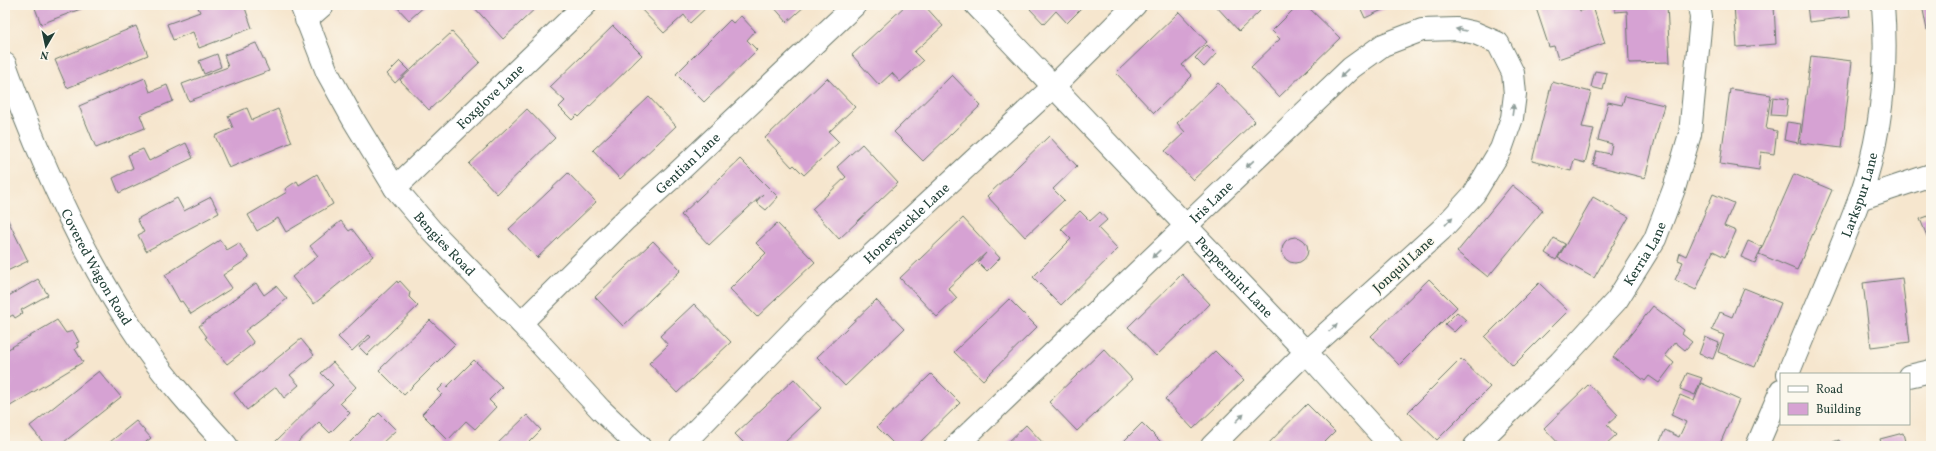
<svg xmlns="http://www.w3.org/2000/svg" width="1936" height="451" viewBox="0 0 1936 451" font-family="Vollkorn,serif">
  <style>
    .building { fill: #d6a2d3 }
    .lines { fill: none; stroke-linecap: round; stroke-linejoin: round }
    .minor-casing { stroke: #6a786a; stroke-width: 24 }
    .minor { stroke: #fff; stroke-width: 22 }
    .oneway { fill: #8f9e9a }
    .labels { text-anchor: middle; stroke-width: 3; stroke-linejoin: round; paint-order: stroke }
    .street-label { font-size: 14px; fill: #1f3d34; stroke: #fbf7ec }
  </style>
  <rect width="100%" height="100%" fill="#fbf7ec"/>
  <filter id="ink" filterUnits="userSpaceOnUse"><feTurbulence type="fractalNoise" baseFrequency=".025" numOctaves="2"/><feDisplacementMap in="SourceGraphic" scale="8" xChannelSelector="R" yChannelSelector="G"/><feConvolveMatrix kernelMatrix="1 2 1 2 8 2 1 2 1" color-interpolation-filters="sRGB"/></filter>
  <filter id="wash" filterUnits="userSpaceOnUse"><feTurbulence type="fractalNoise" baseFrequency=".012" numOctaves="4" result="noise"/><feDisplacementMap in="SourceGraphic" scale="16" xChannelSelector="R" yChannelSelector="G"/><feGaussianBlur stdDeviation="0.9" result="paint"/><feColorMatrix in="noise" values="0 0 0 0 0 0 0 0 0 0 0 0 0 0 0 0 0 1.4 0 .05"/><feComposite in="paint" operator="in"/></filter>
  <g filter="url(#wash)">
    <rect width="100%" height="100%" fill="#f6e6ce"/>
    <g id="blocks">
      <!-- building -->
      <path class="building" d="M42 5H91L41 24 35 8Z
        M197 5H244L252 28 199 48 193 32 173 40 167 24 200 12Z
        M395 5H426L409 20Z
        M472 5H539L503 39Z
        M637 5H707L708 6 690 23 684 15 664 33Z
        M772 5H806L787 22Z
        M906 5H924L943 26 914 52 923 61 900 82 892 73 879 85 852 55Z
        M1034 5H1085L1067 23 1056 11 1044 24 1030 9Z
        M1215 5H1254L1260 11 1239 31Z
        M1298 5H1306L1340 38 1279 97 1251 67 1280 39 1272 31Z
        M1359 5H1393L1365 18Z
        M1535 5H1578L1580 11 1593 7 1605 43 1558 59 1554 46 1549 47Z
        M1615 5H1667L1670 62 1629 63 1627 11 1615 12Z
        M1734 5H1774L1776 44 1737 47Z
        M1807 5H1849L1850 17 1809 22Z
        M1922 5H1931V29L1927 30Z
        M1179 12 1207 42 1182 65 1192 76 1154 113 1116 73Z
        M741 16 755 31 747 40 757 50 704 102 676 74 730 20 733 23Z
        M136 26 148 55 67 88 55 60Z
        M613 26 642 55 579 117 577 115 572 120 559 107 565 101 550 87Z
        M452 32 480 62 429 110 400 80Z
        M256 43 269 71 189 101 182 84 228 67 224 55Z
        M1207 45 1216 54 1204 67 1195 58Z
        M217 54 221 67 204 74 199 61Z
        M1811 56 1852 61 1842 148 1800 143Z
        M400 61 409 70 395 83 387 74Z
        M1595 71 1607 73 1603 90 1591 87Z
        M952 75 981 105 923 161 894 132Z
        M145 78 150 92 167 85 173 101 140 115 145 128 96 148 79 106Z
        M827 78 855 107 829 132 839 142 804 175 794 165 792 167 765 138Z
        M1552 82 1591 92 1582 127 1594 129 1585 163 1574 160 1571 171 1532 161Z
        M1218 83 1255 121 1193 180 1165 151 1185 132 1177 123Z
        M1730 89 1771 95 1766 129 1777 131 1774 154 1761 152 1759 170 1720 164Z
        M1625 96 1664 105 1645 178 1593 165 1597 151 1610 154 1612 144 1598 140 1608 102 1622 105Z
        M649 97 676 126 620 179 593 150Z
        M1773 97 1788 99 1786 116 1771 115Z
        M247 108 252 120 278 109 292 142 229 168 215 136 233 128 228 116Z
        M527 109 555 138 497 194 469 164Z
        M1787 122 1801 124 1798 143 1784 140Z
        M1049 136 1077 166 1053 189 1064 200 1025 237 987 196Z
        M186 143 193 158 119 193 113 178 133 168 128 155 143 149 149 161Z
        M862 144 898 183 839 239 812 209 846 177 837 167Z
        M740 159 778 197 766 210 756 202 763 194 709 245 681 215Z
        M568 173 596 202 537 258 509 229Z
        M317 174 333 204 286 232 278 218 257 231 248 215 287 192 285 189 297 181 299 185Z
        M1794 174 1832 190 1797 270 1759 254Z
        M1512 185 1543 210 1488 277 1457 252Z
        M1713 194 1734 203 1724 226 1736 231 1725 257 1713 251 1696 290 1675 280 1683 262 1678 260 1680 253 1686 256Z
        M211 197 219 213 146 251 138 235 144 232 137 219 177 198 184 211Z
        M1593 197 1629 217 1594 278 1558 258Z
        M1080 211 1090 221 1100 212 1107 220 1098 228 1118 249 1061 305 1033 277 1071 239 1061 229Z
        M5 214 28 261 5 272Z
        M1931 215V246L1920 219Z
        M963 218 1000 258 987 271 978 262 986 253 948 288 957 298 937 317 900 278Z
        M341 221 349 231 352 229 373 256 314 304 292 277 318 256 310 246Z
        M777 223 815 262 757 317 730 289 766 253 756 243Z
        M1282 250a13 13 0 1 1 26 0a13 13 0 1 1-26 0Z
        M1554 238 1565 244 1556 260 1545 253Z
        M220 240 227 250 239 243 249 258 223 275 232 288 191 314 182 301 180 302 165 275Z
        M653 241 681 270 623 326 595 297Z
        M1748 241 1762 247 1755 263 1741 257Z
        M1182 274 1210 304 1156 356 1128 327Z
        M1902 278 1910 342 1871 347 1863 283Z
        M38 279 48 295 21 310 23 313 15 318 13 315 5 319V298Z
        M1429 279 1457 307 1399 365 1371 336Z
        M397 281 398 283 400 281 410 292 409 297 418 306 367 355 359 347 371 337 369 335 352 351 338 337Z
        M256 283 264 295 276 286 287 299 245 331 254 343 227 364 205 338 207 337 199 326Z
        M1539 283 1568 311 1513 366 1485 337Z
        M1744 288 1781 303 1755 367 1718 352 1724 335 1712 330 1720 312 1732 317Z
        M1009 299 1037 327 983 380 954 352Z
        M876 300 904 329 845 386 817 357Z
        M694 304 731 342 677 393 649 363 668 345 660 336Z
        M1653 306 1684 330 1682 334 1692 342 1685 350 1675 342 1665 355 1674 363 1659 383 1649 376 1645 381 1613 357Z
        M1457 312 1466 320 1454 332 1445 324Z
        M57 320 66 333 73 331 79 342 76 343 79 347 75 349 83 362 7 408 5 405V351Z
        M430 320 455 344 404 395 379 370Z
        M1705 337 1719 343 1713 359 1699 354Z
        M301 339 314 355 290 375 299 385 284 398 276 387 247 410 234 393Z
        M1104 349 1132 379 1077 431 1049 402Z
        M1215 351 1244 380 1193 429 1165 399Z
        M1461 359 1490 387 1437 440 1408 412Z
        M474 360 502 387 489 400 496 407 475 429 466 421 448 440 422 414 442 394 438 390 444 384 447 387Z
        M333 362 356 387 340 403 350 413 330 433 319 422 294 446H275L273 444 333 385 321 373Z
        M99 371 121 397 59 446H46L30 426Z
        M1687 373 1702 378 1695 395 1680 389Z
        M931 374 960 403 916 446H896L877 427Z
        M794 379 821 408 784 443 787 446H747L735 434Z
        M1701 383 1739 400 1719 446H1658L1665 430 1679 437 1686 422 1671 415 1680 395 1694 401Z
        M1589 384 1618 415 1607 425 1616 435 1604 446H1592L1589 443 1586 446H1561L1544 428Z
        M1307 404 1335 432 1321 446H1266Z
        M379 413 396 430 379 446H346Z
        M527 415 541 430 525 446H495Z
        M136 421 151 438 141 446H105Z
        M1142 423 1165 446H1119Z
        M1026 425 1046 446H1004Z
        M1903 433 1906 446H1882L1880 439Z
        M1839 440 1841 446H1821Z"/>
    </g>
  </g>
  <g filter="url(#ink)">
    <use href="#blocks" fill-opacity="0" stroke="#6a786a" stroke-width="1"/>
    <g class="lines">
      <defs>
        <g id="minor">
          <path id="s1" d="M301 5 327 72 353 119 395 188 431 230 521 323 600 409 639 446"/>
          <path id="s2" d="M976 5 1306 352 1391 446"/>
          <path d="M306 20 323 5"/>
          <path id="s3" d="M5 64C41 165 86 263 147 351 171 385 199 415 227 446"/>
          <path id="s4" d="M395 188 585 5"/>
          <path d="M1859 199 1931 175"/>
          <path id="s5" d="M521 323 626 219 673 177 855 5"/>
          <path id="s6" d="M1788 374C1811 316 1838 258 1859 200 1881 138 1888 70 1883 5"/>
          <path d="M1909 376 1931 371"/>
          <path id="s7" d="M681 446 824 299 1054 86 1135 5"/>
          <path id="s8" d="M956 446 1351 68 1383 45 1422 30 1457 29 1475 33 1498 43 1513 73 1515 94 1512 118 1501 149 1474 194 1441 230 1306 352 1212 446"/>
          <path id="s9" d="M1475 446 1560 362 1617 300 1655 239 1674 189 1690 134 1701 18 1699 5"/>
          <path d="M1757 446 1781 390"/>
        </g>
      </defs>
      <!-- minor casing -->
      <use href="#minor" class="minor-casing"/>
      <!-- minor -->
      <use href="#minor" class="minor"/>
    </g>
    <!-- one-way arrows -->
    <defs><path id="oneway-solid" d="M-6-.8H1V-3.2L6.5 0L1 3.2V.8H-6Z"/></defs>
    <g class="oneway">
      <use href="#oneway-solid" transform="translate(1461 30) rotate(-170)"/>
      <use href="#oneway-solid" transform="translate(1344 74) rotate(136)"/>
      <use href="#oneway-solid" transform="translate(1513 110) rotate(-82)"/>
      <use href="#oneway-solid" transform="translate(1250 164) rotate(136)"/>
      <use href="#oneway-solid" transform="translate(1449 221) rotate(-47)"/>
      <use href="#oneway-solid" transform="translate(1156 254) rotate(136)"/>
      <use href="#oneway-solid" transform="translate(1333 328) rotate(-42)"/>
      <use href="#oneway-solid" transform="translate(1240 418) rotate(-45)"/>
    </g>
  </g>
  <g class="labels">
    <!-- street labels -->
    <g class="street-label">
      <text dy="5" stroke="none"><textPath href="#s4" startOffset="132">Foxglove Lane</textPath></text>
      <text dy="5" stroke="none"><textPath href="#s5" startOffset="231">Gentian Lane</textPath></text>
      <text dy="5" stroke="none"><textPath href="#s6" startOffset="193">Larkspur Lane</textPath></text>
      <text dy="5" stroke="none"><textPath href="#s8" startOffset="353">Iris Lane</textPath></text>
      <text dy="5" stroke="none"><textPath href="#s7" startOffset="317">Honeysuckle Lane</textPath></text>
      <text dy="5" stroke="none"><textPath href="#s1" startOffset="281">Bengies Road</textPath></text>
      <text dy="5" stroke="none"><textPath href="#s9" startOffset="258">Kerria Lane</textPath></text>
      <text transform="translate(1403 264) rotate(-42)" y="5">Jonquil Lane</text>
      <text dy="5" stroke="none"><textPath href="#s3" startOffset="223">Covered Wagon Road</textPath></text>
      <text dy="5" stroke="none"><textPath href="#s2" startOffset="375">Peppermint Lane</textPath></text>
    </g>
  </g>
  <!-- margin -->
  <rect width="1936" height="451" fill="none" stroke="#fbf7ec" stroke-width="20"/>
  <!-- legend -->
  <rect x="1780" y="373" width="130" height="52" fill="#fbf7ec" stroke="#a3ada2"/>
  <rect x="1788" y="386" width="20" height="6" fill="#ffffff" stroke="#a3ada2"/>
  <text x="1816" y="393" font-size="12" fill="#1f3d34">Road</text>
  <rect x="1788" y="403" width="20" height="12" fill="#d6a2d3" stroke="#a3ada2"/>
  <text x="1816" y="413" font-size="12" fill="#1f3d34">Building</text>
  <!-- north arrow -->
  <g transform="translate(46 46) rotate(189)" stroke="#fbf7ec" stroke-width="3" paint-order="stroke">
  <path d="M0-3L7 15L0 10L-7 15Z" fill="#1f3d34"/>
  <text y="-6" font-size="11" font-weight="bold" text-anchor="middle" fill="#1f3d34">N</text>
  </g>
</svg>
